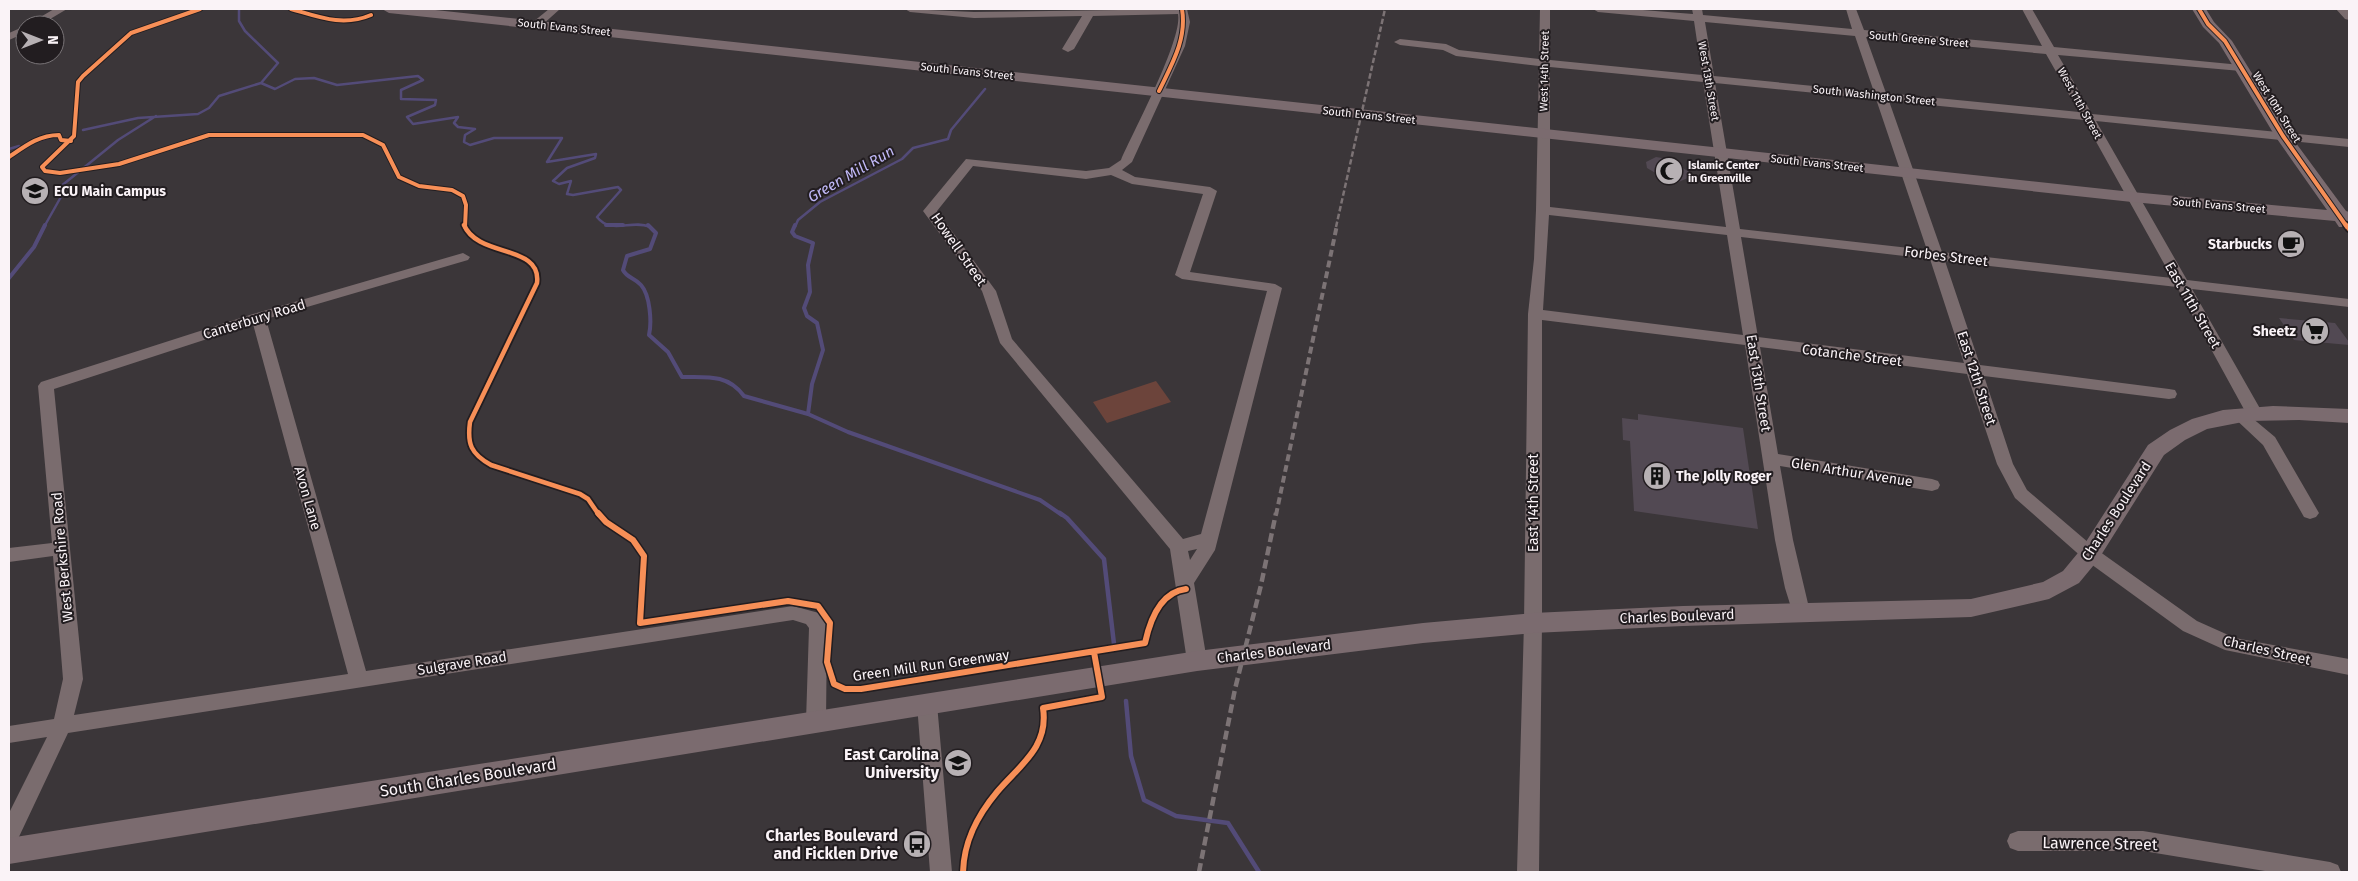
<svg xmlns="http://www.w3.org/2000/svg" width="2358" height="881" viewBox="0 0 2358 881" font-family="'Fira Sans',sans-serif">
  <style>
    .green { fill: #6c443b }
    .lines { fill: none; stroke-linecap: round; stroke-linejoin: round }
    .stream-far2 { stroke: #534b78; stroke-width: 2.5 }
    .stream-far1 { stroke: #534b78; stroke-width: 4 }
    .stream { stroke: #534b78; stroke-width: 4.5 }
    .building { fill: #524953 }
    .minor { fill: #7a6c6e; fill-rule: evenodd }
    .major { fill: #7b6b6f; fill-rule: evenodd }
    .rail-far2 { stroke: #7c7375; stroke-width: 2.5; stroke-dasharray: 5.5 2.5; stroke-linecap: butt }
    .rail-far1 { stroke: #7c7375; stroke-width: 4; stroke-dasharray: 7 4; stroke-linecap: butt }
    .rail { stroke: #7c7375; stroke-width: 4.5; stroke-dasharray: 9 4.5; stroke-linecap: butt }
    .cycleway-far2-casing { stroke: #221d20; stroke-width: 6 }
    .cycleway-far1-casing { stroke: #221d20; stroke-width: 8 }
    .cycleway-casing { stroke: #221d20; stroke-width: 9 }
    .cycleway-far2 { stroke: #f78f57; stroke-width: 4 }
    .cycleway-far1 { stroke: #f78f57; stroke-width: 4.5 }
    .cycleway { stroke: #f78f57; stroke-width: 6 }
    .labels { text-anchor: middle; stroke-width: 4; stroke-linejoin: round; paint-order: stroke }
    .far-street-label { font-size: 11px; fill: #faf3f7; stroke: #221d20 }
    .far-poi-label { font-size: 11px; font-weight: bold; fill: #faf3f7; stroke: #221d20; text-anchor: start }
    .poi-label { font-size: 14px; font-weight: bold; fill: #faf3f7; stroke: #221d20; text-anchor: start }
    .street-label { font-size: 14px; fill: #faf3f7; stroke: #221d20 }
    .water-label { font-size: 15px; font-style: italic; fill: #c1b9f8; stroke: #221d20 }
    .near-poi-label { font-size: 16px; font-weight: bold; fill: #faf3f7; stroke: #221d20; text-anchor: end }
    .near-street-label { font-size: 16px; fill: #faf3f7; stroke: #221d20 }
  </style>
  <rect width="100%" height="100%" fill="#3b3639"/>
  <!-- green -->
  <path class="green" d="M1156 381 1171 402 1107 423 1093 402Z"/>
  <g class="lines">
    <!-- stream-far2 -->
    <path class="stream-far2" d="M239 9V21L245 31 278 63 261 83 275 89 295 79 314 78 337 85 418 76 423 80 401 90V99L436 100 435 105 407 117 413 124 458 117 454 123 458 127 475 129 465 135 464 142 470 145 494 138H562L547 162 596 154 595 158 567 168 553 181 559 184 571 181 567 194 573 195 618 187 621 190 597 217C611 235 632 219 650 227
      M83 130 138 118 198 114 209 108 219 96 261 83
      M38 141 51 137
      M9 149 19 146
      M44 227 62 195 60 187 118 140 156 116
      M795 227 798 220 820 202 902 159 913 148 948 139 951 130 985 89"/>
    <!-- stream-far1 -->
    <path class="stream-far1" d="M606 225H623
      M648 225 656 233 650 249 627 256 623 270C627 278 635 278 641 285 650 295 652 322 649 335L668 352 682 377C707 377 728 374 744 396L808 414 848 432 1040 500 1062 515
      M795 225 792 232 795 236 813 243 808 265 810 292 804 308 807 316 817 323 823 350 812 384 808 414
      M9 278 34 247 45 225"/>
    <!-- stream -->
    <path class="stream" d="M1060 513 1067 518 1104 559 1114 644
      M1126 701 1131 756 1144 800 1176 816 1228 823 1259 872"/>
  </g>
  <!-- building -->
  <path class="building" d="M1656 157 1668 159 1691 173 1687 175 1690 177 1674 184 1647 168 1646 162Z
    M2279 318 2335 323 2349 342V345L2294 340Z
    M1638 414 1743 428 1758 529 1634 511 1630 441 1623 440 1622 418 1638 420Z"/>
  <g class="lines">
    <!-- minor -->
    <path class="minor" d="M54 9H67L40 25H27Z
      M549 9H560L541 26H533V22Z
      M905 9 974 12 1187 9 1190 22 1185 46 1132 162 1122 170 1135 177 1210 187 1217 191 1190 272 1275 284 1282 288 1215 550 1194 583 1207 661 1204 667 1197 669 1190 667 1187 661 1170 549 1000 343 982 291 923 211 966 159 1086 171 1109 168 1121 160C1133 132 1183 39 1178 14L1093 16 1074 49 1068 52 1062 49 1082 16 974 18 910 12ZM973 166 1086 179 1111 175 1132 184 1203 194 1175 275 1182 279 1267 291 1201 534 1183 539 1012 339 996 291 937 211ZM1197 549 1190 560 1188 551Z
      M1540 9H1550V60L1702 75 1694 21 1598 12 1593 9H1630L1693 14 1692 9H1702L1703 15 1852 29 1846 9H1856L1864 30 2042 46 2022 9H2032L2054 47 2241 65 2247 68 2241 71 2058 55 2092 114 2349 139V147L2096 121 2187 280 2349 299V307L2192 289 2262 412 2260 416 2251 417 2275 437 2319 513 2316 517 2310 519 2304 517 2263 445 2230 414 2232 410 2238 409 2246 413 2177 287 1945 261 1980 365 2169 389 2175 390 2177 394 2175 398 2169 399 1984 376 2013 464 2027 490 2096 549 2197 621 2235 638 2349 659V675L2225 650 2183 631 2084 559 2015 498 1997 464 1967 374 1760 347 1778 454 1932 479 1938 481 1940 485 1938 489 1932 491 1780 466 1793 540 1810 612 1808 617 1801 619 1794 617 1785 588 1775 540 1745 345 1542 320V623L1539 872H1517L1524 623 1528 314 1534 259 1536 210 1539 66 1456 56 1443 50 1400 45 1394 42 1400 39 1446 44 1459 50 1539 59ZM1705 22 1855 36 1874 92 1714 76ZM1866 37 2046 54 2079 112 1886 93ZM1550 67 1703 82 1726 227 1550 207ZM1715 83 1876 99 1927 250 1740 229ZM1889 101 2084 120 2172 278 1942 252ZM1549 215 1727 235 1743 335 1543 310ZM1741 237 1930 259 1964 363 1758 337Z
      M2336 9H2347L2349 11V20L2345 19Z
      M25 26V33L9 40V33Z
      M463 253 470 257 468 260 266 319 366 671 793 606 819 613 827 626 826 721 823 727 816 729 809 727 806 721 809 628 806 624 793 620 68 733 17 841 9 844V813L47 737 9 743V726L54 719 63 679 53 556 9 562V548L52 543 38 386 41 382 253 314ZM253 324 348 674 74 715 83 679 54 389Z
      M927 696 934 698 937 704 952 872H930L917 704 920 698Z
      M2018 831H2143L2330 862 2338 865 2341 872H2271L2143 851H2018L2010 848 2007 841 2010 834Z"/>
    <!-- major -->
    <path class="major" d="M382 9H426L2132 192 2327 210 2275 136 2219 43 2203 27 2192 9H2206L2214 22 2232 41 2290 135 2346 211 2349 212V227H2339L2335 221 2132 202 389 13Z
      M2273 406 2349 409V423L2299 420 2248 421 2207 429 2185 440 2164 455 2098 560 2079 583 2049 599 1971 617 1683 626 1533 633 1423 643 1197 671 9 864V838L1197 651 1423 623 1533 613 1683 606 1971 599 2043 582 2063 571 2082 548 2148 445 2170 430 2192 419 2223 410Z"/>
    <!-- rail-far2 -->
    <path class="rail-far2" d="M1336 227 1385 9"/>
    <!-- rail-far1 -->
    <path class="rail-far1" d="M1276 515 1337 225"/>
    <!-- rail -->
    <path class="rail" d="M1199 872 1235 689 1261 585 1276 513"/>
    <defs>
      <path id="cycleway-far2" d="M200 9 131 33 83 76 78 82 74 136 42 167 45 171 60 173 119 164 209 135H363L383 145 399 177 419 186 452 190 463 196 466 205 465 227
        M291 9C319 17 343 27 371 15
        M2199 9 2208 24 2225 41 2283 136 2347 227
        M1159 91C1172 64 1187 39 1182 9
        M9 157C25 146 39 135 59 135L61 140 71 141"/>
      <path id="cycleway-far1" d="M464 225C478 258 542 244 537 283L470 422C467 444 471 454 491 465L580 494 588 499 599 515
        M2346 225 2349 229"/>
      <path id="cycleway" d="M598 513 606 522 633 540 644 556 640 623 788 601 818 606 830 623 827 662 834 684 845 689H861L1145 643C1150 620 1161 592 1186 589
        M963 872C964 841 977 816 997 792 1020 765 1049 747 1043 708L1102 697 1094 652"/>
    </defs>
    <!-- cycleway-far2 casing -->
    <use href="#cycleway-far2" class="cycleway-far2-casing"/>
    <!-- cycleway-far1 casing -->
    <use href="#cycleway-far1" class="cycleway-far1-casing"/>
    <!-- cycleway casing -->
    <use href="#cycleway" class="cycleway-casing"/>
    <!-- cycleway-far2 -->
    <use href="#cycleway-far2" class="cycleway-far2"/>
    <!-- cycleway-far1 -->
    <use href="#cycleway-far1" class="cycleway-far1"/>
    <!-- cycleway -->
    <use href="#cycleway" class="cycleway"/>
  </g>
  <!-- icons -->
  <defs>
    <symbol id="mosque-disc" viewBox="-11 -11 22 22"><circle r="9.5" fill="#b7b1b4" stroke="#221d20"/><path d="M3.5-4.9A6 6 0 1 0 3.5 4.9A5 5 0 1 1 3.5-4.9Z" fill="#111"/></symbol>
    <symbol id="university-disc" viewBox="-11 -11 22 22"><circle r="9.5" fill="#b7b1b4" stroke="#221d20"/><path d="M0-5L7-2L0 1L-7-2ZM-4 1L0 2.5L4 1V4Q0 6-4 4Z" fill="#111"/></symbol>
    <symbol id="cafe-disc" viewBox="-11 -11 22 22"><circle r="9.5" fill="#b7b1b4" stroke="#221d20"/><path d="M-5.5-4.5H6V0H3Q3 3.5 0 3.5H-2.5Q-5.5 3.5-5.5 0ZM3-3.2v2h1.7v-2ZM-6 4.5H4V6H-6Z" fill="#111"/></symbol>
    <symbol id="supermarket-disc" viewBox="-11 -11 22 22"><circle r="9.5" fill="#b7b1b4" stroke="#221d20"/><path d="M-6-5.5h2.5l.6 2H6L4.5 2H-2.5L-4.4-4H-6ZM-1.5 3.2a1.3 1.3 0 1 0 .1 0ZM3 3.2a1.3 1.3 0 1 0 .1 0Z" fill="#111"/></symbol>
    <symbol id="building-disc" viewBox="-11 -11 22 22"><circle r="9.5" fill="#b7b1b4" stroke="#221d20"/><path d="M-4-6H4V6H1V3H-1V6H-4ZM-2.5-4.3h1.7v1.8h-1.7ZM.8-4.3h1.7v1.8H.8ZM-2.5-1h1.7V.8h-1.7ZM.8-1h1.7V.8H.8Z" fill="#111"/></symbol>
    <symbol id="bus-disc" viewBox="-11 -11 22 22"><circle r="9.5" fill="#b7b1b4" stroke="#221d20"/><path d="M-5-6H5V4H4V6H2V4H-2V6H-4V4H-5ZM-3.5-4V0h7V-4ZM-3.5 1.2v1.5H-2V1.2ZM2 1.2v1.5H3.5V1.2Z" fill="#111"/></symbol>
  </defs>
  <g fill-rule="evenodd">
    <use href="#mosque-disc" x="1653" y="155" width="32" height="32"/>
    <use href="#university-disc" x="19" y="175" width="32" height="32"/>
    <use href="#cafe-disc" x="2275" y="228" width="32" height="32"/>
    <use href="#supermarket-disc" x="2299" y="315" width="32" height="32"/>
    <use href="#building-disc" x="1641" y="460" width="32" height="32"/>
    <use href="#university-disc" x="942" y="747" width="32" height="32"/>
    <use href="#bus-disc" x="901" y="828" width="32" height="32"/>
  </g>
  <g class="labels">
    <!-- far-street labels -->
    <g class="far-street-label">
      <text transform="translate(564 27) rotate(6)" y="4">South Evans Street</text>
      <text transform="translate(1919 39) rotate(5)" y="4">South Greene Street</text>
      <text transform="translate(967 71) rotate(6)" y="4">South Evans Street</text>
      <text transform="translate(1544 71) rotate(-89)" y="4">West 14th Street</text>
      <text transform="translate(1709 81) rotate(80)" y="4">West 13th Street</text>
      <text transform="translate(1874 95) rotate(6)" y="4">South Washington Street</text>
      <text transform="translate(2080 103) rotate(61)" y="4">West 11th Street</text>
      <text transform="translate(2277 107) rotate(58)" y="4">West 10th Street</text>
      <text transform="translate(1369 115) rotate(6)" y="4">South Evans Street</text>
      <text transform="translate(1817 163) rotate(6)" y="4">South Evans Street</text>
      <text transform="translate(2219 205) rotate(5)" y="4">South Evans Street</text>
    </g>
    <!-- far-poi labels -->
    <g class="far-poi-label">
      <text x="1688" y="169">Islamic Center<tspan x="1688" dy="13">in Greenville</tspan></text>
    </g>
    <!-- poi labels -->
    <g class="poi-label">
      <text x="54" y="196">ECU Main Campus</text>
      <text x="2272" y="249" text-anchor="end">Starbucks</text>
      <text x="2296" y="336" text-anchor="end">Sheetz</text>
      <text x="1676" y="481">The Jolly Roger</text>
    </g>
    <!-- street labels -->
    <g class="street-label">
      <text transform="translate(959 249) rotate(55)" y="5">Howell Street</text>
      <text transform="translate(1946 256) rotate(7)" y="5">Forbes Street</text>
      <text transform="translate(2193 305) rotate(60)" y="5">East 11th Street</text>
      <text transform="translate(254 319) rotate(-17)" y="5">Canterbury Road</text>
      <text transform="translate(1852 355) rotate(7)" y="5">Cotanche Street</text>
      <text transform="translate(1977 378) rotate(72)" y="5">East 12th Street</text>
      <text transform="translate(1759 383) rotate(81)" y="5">East 13th Street</text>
      <text transform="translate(1852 472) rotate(9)" y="5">Glen Arthur Avenue</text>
      <text transform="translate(308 498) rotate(74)" y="5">Avon Lane</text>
      <text transform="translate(1533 503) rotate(-90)" y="5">East 14th Street</text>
      <text transform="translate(2116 511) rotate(-57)" y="5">Charles Boulevard</text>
      <text transform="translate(62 557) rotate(-95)" y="5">West Berkshire Road</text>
      <text transform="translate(1677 616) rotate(-2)" y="5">Charles Boulevard</text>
      <text transform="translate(2267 650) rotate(13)" y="5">Charles Street</text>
      <text transform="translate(1274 651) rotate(-7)" y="5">Charles Boulevard</text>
      <text transform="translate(462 663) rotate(-9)" y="5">Sulgrave Road</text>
      <text transform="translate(931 665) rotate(-8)" y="5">Green Mill Run Greenway</text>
    </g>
    <!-- water labels -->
    <g class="water-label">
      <text transform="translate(851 174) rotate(-30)" y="5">Green Mill Run</text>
    </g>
    <!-- near-poi labels -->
    <g class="near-poi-label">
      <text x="939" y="760">East Carolina<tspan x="939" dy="18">University</tspan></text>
      <text x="898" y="841">Charles Boulevard<tspan x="898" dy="18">and Ficklen Drive</tspan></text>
    </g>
    <!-- near-street labels -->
    <g class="near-street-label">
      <text transform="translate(468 777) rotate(-9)" y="6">South Charles Boulevard</text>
      <text transform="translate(2100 843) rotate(1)" y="6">Lawrence Street</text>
    </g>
  </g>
  <!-- border -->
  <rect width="2358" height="881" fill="none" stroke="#faf3f7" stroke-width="20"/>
  <!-- north arrow -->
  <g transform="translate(40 40) rotate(90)"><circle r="24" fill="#221d20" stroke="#787376"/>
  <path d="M0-4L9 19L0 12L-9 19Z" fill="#b7b1b4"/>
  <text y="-8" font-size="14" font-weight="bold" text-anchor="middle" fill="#faf3f7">N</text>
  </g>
</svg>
